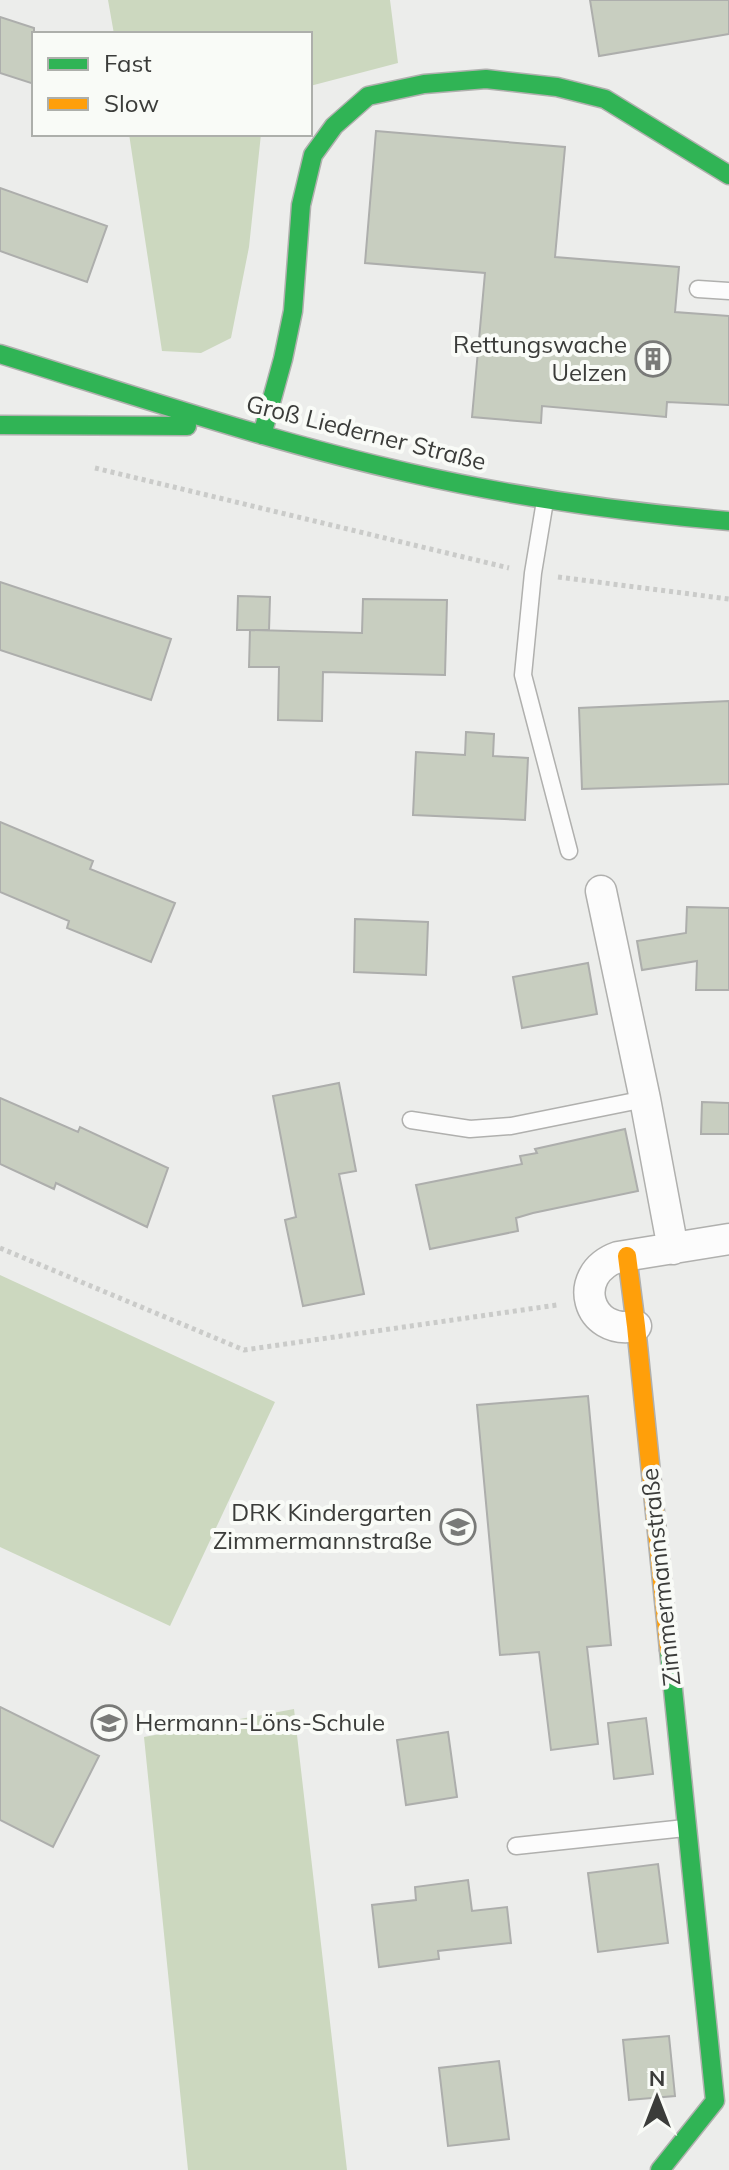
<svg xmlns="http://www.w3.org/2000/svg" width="729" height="2170" viewBox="0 0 729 2170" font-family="Mulish,sans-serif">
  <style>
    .green { fill: #ccd8bf }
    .building { fill: #c8cec0; stroke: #adaeac; stroke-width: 2 }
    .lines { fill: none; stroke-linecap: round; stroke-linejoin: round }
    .lane-casing { stroke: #b0b0ae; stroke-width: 19 }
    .street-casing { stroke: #b0b0ae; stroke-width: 33 }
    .fast-casing { stroke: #b0b0ae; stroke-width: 21 }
    .slow-casing { stroke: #b0b0ae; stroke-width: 21 }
    .path { stroke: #cacbc9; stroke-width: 5; stroke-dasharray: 4 4; stroke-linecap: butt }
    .lane { stroke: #fcfcfc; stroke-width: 16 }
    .street { stroke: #fcfcfc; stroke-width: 30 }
    .fast { stroke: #30b455; stroke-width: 18 }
    .slow { stroke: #ff9f0a; stroke-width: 18 }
    .labels { text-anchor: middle; stroke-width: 8; stroke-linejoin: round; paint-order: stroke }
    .poi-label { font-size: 24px; fill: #3b3c3a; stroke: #f9fbf7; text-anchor: end }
    .street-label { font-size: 24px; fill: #3b3c3a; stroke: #f9fbf7 }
  </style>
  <rect width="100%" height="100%" fill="#ecedeb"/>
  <!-- green -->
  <path class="green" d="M108 0H390L398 63 310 86V34H114Z
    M129 134H261L249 247 231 338 201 353 162 351Z
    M0 1275 275 1402 170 1626 0 1547Z
    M294 1709 347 2170H188L144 1737Z"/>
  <!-- building -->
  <path class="building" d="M590 0H729V34L599 56Z
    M0 17 34 28V84L0 73Z
    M376 131 565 147 555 257 679 267 675 312 729 316V405L667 402 666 417 542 406 541 423 472 417 485 273 365 263Z
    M0 188 107 226 87 282 0 251Z
    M0 582 171 639 151 700 0 650Z
    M238 596 270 597 269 630H237Z
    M363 599 447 600 445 675 323 672 322 721 278 720 279 667H249L250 630 362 633Z
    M729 701V784L582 789 579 708Z
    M466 732 494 734 493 756 528 758 525 820 413 815 416 752 465 755Z
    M0 822 93 861 90 869 175 903 151 962 67 928 69 921 0 892Z
    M687 907 729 908V990H696L697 961 642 970 637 941 686 933Z
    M355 919 428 922 426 975 354 972Z
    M588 963 597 1014 522 1028 513 977Z
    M339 1083 356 1171 339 1174 364 1294 303 1306 285 1220 296 1217 273 1096Z
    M0 1098 78 1132 80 1127 168 1168 147 1227 56 1183 54 1189 0 1164Z
    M702 1102 729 1103V1134H701Z
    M625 1129 638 1191 533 1213 516 1218 518 1231 430 1249 416 1185 522 1164 520 1156 537 1153 535 1149Z
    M588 1396 611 1645 587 1647 598 1744 551 1750 539 1652 500 1655 477 1405Z
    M0 1707 99 1756 53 1847 0 1820Z
    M646 1718 653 1774 614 1779 608 1723Z
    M448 1732 457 1797 406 1805 397 1740Z
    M658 1864 668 1943 598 1952 588 1873Z
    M468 1880 472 1911 507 1907 511 1943 438 1951 439 1959 379 1967 372 1905 416 1900 415 1887Z
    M669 2036 675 2096 629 2100 623 2040Z
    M499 2061 509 2139 448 2146 439 2068Z"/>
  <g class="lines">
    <defs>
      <path id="lane" d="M698 289 729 291
        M545 501 533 573 523 675 569 851
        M411 1120 470 1129 511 1126 645 1099
        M516 1846 685 1828"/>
      <path id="street" d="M601 891 645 1099 673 1249
        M636 1326C587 1336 570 1274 618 1257L729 1239"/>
      <path id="fast" d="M0 354C136 396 271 442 410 473 515 497 622 512 729 521
        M0 425 187 426
        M262 435 283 359 293 311 301 205 313 155 334 126 368 96 424 84 486 79 557 87 605 99 729 175
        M660 2170 715 2101 669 1650"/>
      <path id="slow" d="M627 1256 636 1326 669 1650"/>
    </defs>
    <!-- lane casing -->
    <use href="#lane" class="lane-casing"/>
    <!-- street casing -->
    <use href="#street" class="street-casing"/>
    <!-- fast casing -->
    <use href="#fast" class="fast-casing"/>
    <!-- slow casing -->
    <use href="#slow" class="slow-casing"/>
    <!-- path -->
    <path class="path" d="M95 468 509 568
      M558 577 729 599
      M0 1248 244 1350 557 1305"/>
    <!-- lane -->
    <use href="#lane" class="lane"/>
    <!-- street -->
    <use href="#street" class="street"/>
    <!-- fast -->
    <use href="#fast" class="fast"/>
    <!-- slow -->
    <use href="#slow" class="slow"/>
  </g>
  <!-- icons -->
  <defs>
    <symbol id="building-ring" viewBox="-11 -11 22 22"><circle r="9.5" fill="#f9fbf7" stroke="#797a78" stroke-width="1.5"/><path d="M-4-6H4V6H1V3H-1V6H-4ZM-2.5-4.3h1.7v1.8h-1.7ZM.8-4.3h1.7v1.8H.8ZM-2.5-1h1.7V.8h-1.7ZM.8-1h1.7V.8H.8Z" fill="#797a78"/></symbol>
    <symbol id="school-ring" viewBox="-11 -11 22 22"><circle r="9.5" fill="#f9fbf7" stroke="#797a78" stroke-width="1.5"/><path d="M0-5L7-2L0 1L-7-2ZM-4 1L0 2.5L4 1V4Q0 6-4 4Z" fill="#797a78"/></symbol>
  </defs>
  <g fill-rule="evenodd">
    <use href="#building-ring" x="633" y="339" width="40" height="40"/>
    <use href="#school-ring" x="438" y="1507" width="40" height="40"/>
    <use href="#school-ring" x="89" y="1703" width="40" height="40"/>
  </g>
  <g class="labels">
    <!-- poi labels -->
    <g class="poi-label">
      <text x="627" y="353">Rettungswache<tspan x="627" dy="28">Uelzen</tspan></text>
      <text x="432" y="1521">DRK Kindergarten<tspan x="432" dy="28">Zimmermannstraße</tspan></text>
      <text x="135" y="1731" text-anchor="start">Hermann-Löns-Schule</text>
    </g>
    <!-- street labels -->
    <g class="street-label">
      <text transform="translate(366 433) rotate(14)" y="8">Groß Liederner Straße</text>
      <text transform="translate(661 1577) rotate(-96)" y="8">Zimmermannstraße</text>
    </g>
  </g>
  <!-- legend -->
  <rect x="32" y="32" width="280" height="104" fill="#f9fbf7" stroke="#adafab" stroke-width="2"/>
  <rect x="48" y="58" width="40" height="12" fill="#30b455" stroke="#adafab" stroke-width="2"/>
  <text x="104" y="72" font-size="24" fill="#3b3c3a">Fast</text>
  <rect x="48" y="98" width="40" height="12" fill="#ff9f0a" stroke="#adafab" stroke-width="2"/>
  <text x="104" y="112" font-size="24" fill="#3b3c3a">Slow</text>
  <!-- north arrow -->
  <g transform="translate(657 2098)" stroke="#f9fbf7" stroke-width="6" paint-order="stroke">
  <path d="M0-6L14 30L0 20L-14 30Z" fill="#3b3c3a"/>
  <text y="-12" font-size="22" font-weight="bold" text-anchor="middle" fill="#3b3c3a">N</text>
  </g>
</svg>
